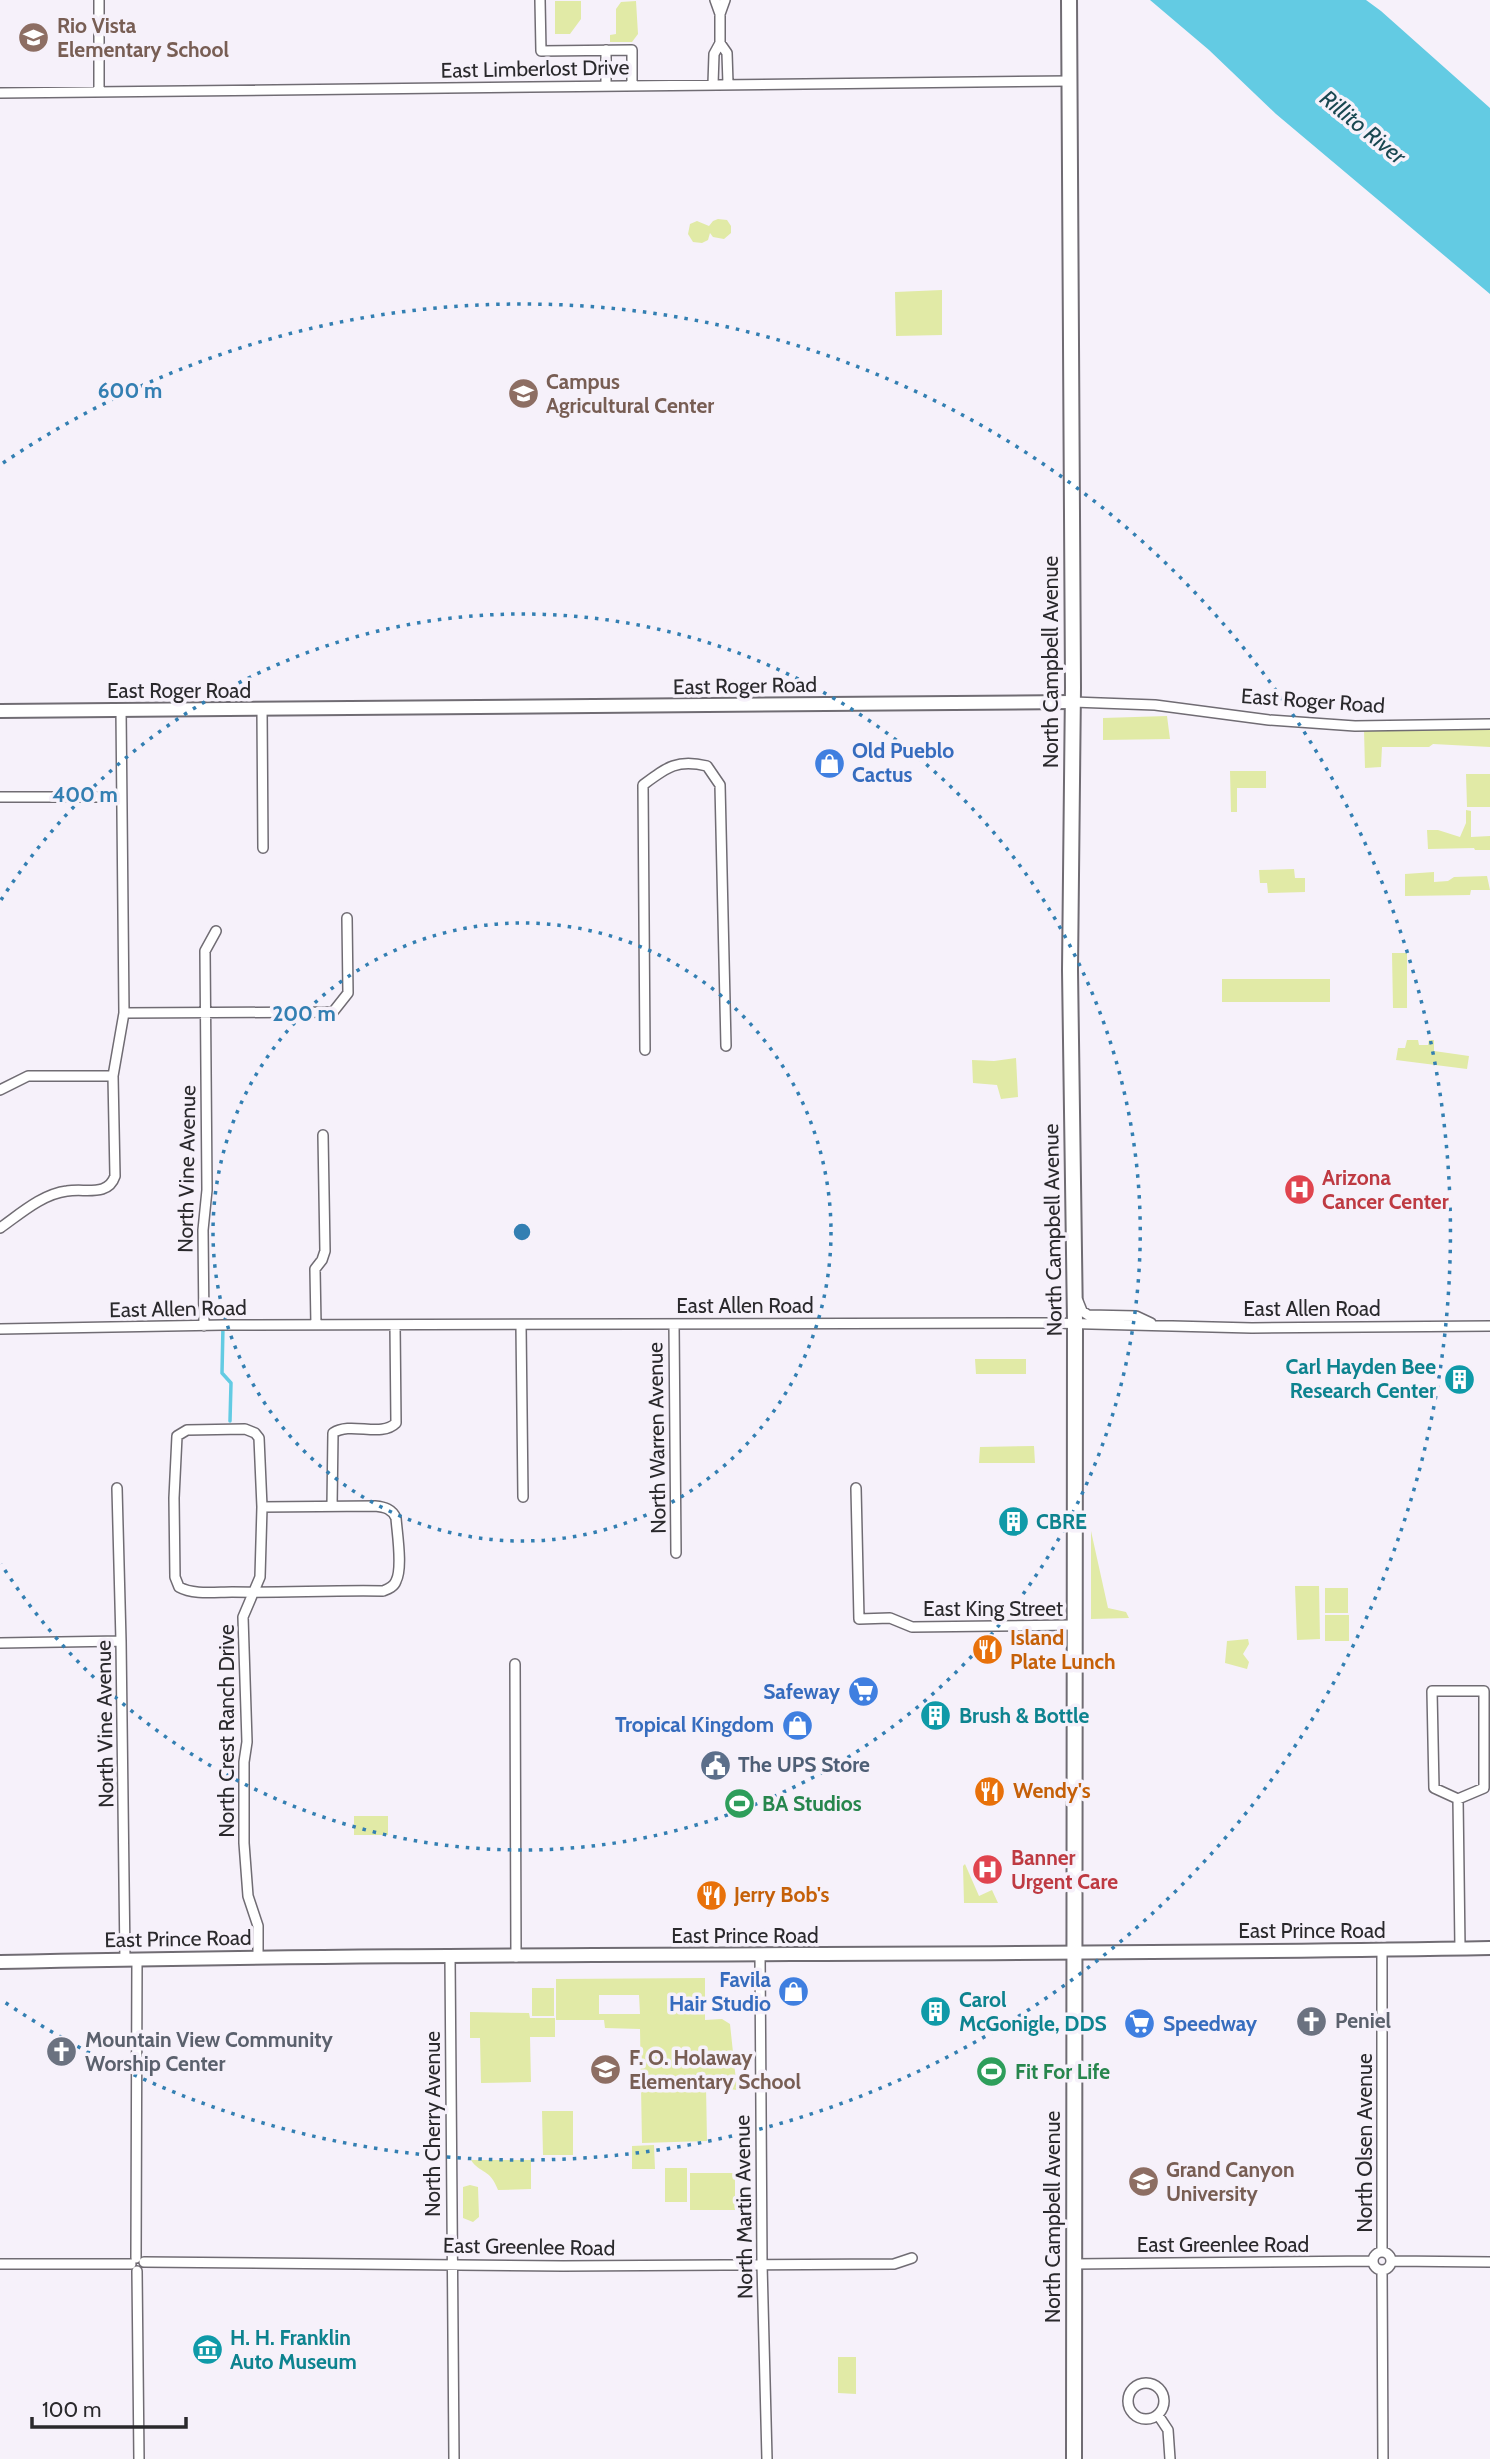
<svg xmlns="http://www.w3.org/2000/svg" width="1490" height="2459" viewBox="0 0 1490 2459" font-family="Cabin,sans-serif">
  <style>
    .green { fill: #e1eaa6; fill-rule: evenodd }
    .water { fill: #63cbe3 }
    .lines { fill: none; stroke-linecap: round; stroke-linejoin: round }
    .stream { stroke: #63cbe3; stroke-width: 3.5 }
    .street-casing { stroke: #706c73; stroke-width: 12 }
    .secondary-casing { stroke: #706c73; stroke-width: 16 }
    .primary-casing { stroke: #706c73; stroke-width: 18 }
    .street { stroke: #fff; stroke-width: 9 }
    .secondary { stroke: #fff; stroke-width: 12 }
    .primary { stroke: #fff; stroke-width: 14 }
    .ring { fill: none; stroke: #337fb2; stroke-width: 3.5; stroke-dasharray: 3.5 7 }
    .labels { text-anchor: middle; stroke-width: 7; stroke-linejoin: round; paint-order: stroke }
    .education-label { font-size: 21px; font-weight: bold; fill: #785e54; stroke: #f6f1fa; text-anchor: start }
    .street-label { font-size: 21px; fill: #2a292c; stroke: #f6f1fa }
    .shop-label { font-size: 21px; font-weight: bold; fill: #366cbe; stroke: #f6f1fa; text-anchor: end }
    .health-label { font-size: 21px; font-weight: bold; fill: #be3a42; stroke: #f6f1fa; text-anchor: start }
    .culture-label { font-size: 21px; font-weight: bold; fill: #0d838f; stroke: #f6f1fa; text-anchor: start }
    .food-label { font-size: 21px; font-weight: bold; fill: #c56008; stroke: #f6f1fa; text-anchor: start }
    .service-label { font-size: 21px; font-weight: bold; fill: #4e5e75; stroke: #f6f1fa; text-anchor: start }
    .leisure-label { font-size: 21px; font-weight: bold; fill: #27864d; stroke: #f6f1fa; text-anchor: start }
    .worship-label { font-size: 21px; font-weight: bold; fill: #5b616d; stroke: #f6f1fa; text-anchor: start }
    .water-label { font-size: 23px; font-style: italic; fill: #184751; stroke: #f6f1fa }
    .centre { fill: #337fb2; stroke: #f6f1fa; stroke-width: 3.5 }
    .ring-label { font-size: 21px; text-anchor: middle; font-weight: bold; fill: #337fb2; stroke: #f6f1fa; stroke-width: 7; stroke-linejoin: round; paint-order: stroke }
  </style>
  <rect width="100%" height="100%" fill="#f6f1fa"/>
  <!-- green -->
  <path class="green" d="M555 1H581V19L570 34H555Z
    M636 1 638 34 632 42H610V35L616 34V9L621 2Z
    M718 219 727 220 731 226V233L724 239 713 237 710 233 708 240 702 243 693 242 688 234 690 224 697 221 709 226 713 221Z
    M942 290V335L896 336 895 292Z
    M1167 716 1170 739 1103 740V718Z
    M1364 730H1490V747L1433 744 1429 747H1382L1381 767 1365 768Z
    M1230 771H1266V788H1237V812H1231Z
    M1466 774H1490V807H1467Z
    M1466 810 1471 811V837L1490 836V850H1475L1474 848 1428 849 1427 830H1438L1460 837 1466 823Z
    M1294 869 1295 878H1305V892L1268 893 1267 883H1260L1259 870Z
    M1434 872V882L1448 881 1454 877 1487 876 1490 890H1471L1470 895 1405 896V874Z
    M1392 953H1407V1008H1393Z
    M1222 979H1330V1002H1222Z
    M1407 1040H1418L1419 1045H1428L1429 1040H1434V1051L1469 1056 1467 1069 1396 1060 1398 1048H1405Z
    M1016 1058 1018 1097 1001 1099 997 1085 973 1083 972 1060 994 1061Z
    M975 1359H1026V1374H976Z
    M1034 1446 1035 1463H979L980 1447Z
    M1091 1531 1108 1608 1126 1612 1129 1618 1091 1619Z
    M1295 1586H1319L1320 1639 1297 1640Z
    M1325 1588H1348V1613H1325Z
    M1325 1615H1349V1641H1325Z
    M1248 1639 1249 1644 1243 1654 1249 1662 1247 1669 1225 1663 1227 1641Z
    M354 1816H388V1835H354Z
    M965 1864 979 1896 992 1890 998 1903H964L963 1866Z
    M705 1978V2020L722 2019 730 2024 737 2090 706 2086 707 2141 642 2143 640 2029 605 2028 604 2020H556V1979ZM639 1995 640 2014H599V1995Z
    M532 1988H554V2016H532Z
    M470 2012 529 2013 530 2018H555V2037H530L531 2082 481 2083 480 2038H470Z
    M542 2111H573V2155H543Z
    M654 2145 655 2169H632V2146Z
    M471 2160H531V2189L498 2190C490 2168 480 2174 471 2160Z
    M665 2168H687V2202H665Z
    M690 2173H735V2210H690Z
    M470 2185 478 2187 479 2217 473 2222 463 2218V2187Z
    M838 2357H856V2394L838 2393Z"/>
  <!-- water -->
  <path class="water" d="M1150 0H1366L1381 11 1490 108V294L1276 114 1209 50Z"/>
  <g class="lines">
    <!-- stream -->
    <path class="stream" d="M223 1326 222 1373 231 1383 230 1421"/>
    <defs>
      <path id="street" d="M99 0V92
        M540 0 541 51 632 50V86
        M715 0 720 14 725 0
        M720 43V14
        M606 50V86
        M713 84 714 54 720 43 727 53 728 84
        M0 93 1070 81
        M1073 702 1155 705 1269 720 1355 726 1490 724
        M262 710 263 848
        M0 797H121
        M124 1013 333 1012 348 993 347 918
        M645 1050 643 785C667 767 677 759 707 766L720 785 726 1046
        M0 1090 28 1076H113
        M0 1228C20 1214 42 1194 67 1191 85 1188 108 1197 115 1176L113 1076 124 1013 121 710
        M1078 1301 1082 1311 1088 1315 1136 1316 1151 1323
        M674 1324 676 1553
        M316 1325 315 1269 322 1260 325 1251 323 1135
        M521 1325 523 1497
        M204 1326 203 1230 207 1190 205 951 216 931
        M0 1329 223 1325 1052 1323 1252 1328 1490 1326
        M117 1488 121 1641 125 1960
        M856 1488 859 1619 890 1618 912 1627 1074 1625
        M332 1506 333 1433C351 1421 381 1438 396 1423L395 1325
        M0 1643 121 1641
        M515 1664 516 1957
        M1432 1691H1484V1788L1458 1799 1434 1788Z
        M1458 1799 1460 1948
        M1382 1950V2252
        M760 1955 762 2264 767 2459
        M258 1957V1926L248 1896 244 1843V1762L247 1742 243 1617 260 1577 262 1507 259 1438 255 1433 245 1429 187 1430 177 1436 174 1498 175 1577 179 1587C193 1595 215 1592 232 1592 282 1593 332 1590 383 1591 388 1589 394 1587 396 1581 403 1568 397 1533 396 1518 392 1509 385 1507 375 1506L262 1507
        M450 1957 454 2459
        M1373 2261a9 9 0 1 1 18 0a9 9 0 1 1-18 0Z
        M136 2258 137 1959
        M1392 2261 1490 2262
        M144 2262 563 2266 894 2264 912 2258
        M0 2264H131
        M1074 2264 1373 2261
        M137 2271 139 2459
        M1382 2271 1383 2459
        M1128 2401a18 18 0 1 1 36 0a18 18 0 1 1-36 0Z
        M1158 2415 1168 2430 1170 2459"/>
      <path id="secondary" d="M0 711 1073 702
        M0 1962C497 1951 993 1957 1490 1948"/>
      <path id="primary" d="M1069 0 1073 687 1070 970 1075 1323 1074 2459"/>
    </defs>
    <!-- street casing -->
    <use href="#street" class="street-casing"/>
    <!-- secondary casing -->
    <use href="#secondary" class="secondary-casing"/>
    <!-- primary casing -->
    <use href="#primary" class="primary-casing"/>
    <!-- street -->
    <use href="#street" class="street"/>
    <!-- secondary -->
    <use href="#secondary" class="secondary"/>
    <!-- primary -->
    <use href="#primary" class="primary"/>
  </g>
  <!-- distance rings -->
  <g class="ring">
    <circle cx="522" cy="1232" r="309"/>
    <path d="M1 900A618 618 0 1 1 1 1564"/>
    <path d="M3 463A928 928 0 1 1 3 2001"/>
  </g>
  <!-- icons -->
  <defs>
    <symbol id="school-disc" viewBox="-11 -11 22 22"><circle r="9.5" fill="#8d6e63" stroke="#f6f1fa"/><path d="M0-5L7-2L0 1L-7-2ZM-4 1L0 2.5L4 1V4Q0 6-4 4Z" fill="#fff"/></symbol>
    <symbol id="university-disc" viewBox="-11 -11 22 22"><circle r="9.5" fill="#8d6e63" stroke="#f6f1fa"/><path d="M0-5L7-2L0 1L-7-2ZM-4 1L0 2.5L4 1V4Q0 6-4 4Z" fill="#fff"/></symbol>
    <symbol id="shop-disc" viewBox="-11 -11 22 22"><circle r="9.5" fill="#3f7fe0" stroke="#f6f1fa"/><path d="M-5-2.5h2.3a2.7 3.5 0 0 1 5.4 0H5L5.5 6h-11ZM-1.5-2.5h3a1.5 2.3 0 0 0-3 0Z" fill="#fff"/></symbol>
    <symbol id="hospital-disc" viewBox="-11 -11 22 22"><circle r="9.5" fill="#e0444e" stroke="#f6f1fa"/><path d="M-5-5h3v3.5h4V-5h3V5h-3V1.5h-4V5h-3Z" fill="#fff"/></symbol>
    <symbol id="building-disc" viewBox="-11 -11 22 22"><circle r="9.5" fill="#0f9aa8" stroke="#f6f1fa"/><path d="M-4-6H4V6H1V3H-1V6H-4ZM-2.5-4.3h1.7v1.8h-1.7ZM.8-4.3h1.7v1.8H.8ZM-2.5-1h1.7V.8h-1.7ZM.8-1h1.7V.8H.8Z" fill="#fff"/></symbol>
    <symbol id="restaurant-disc" viewBox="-11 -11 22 22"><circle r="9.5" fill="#e8710a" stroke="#f6f1fa"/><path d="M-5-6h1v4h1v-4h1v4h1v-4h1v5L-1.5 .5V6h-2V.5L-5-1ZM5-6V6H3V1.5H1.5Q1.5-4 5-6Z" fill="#fff"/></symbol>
    <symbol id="supermarket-disc" viewBox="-11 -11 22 22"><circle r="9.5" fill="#3f7fe0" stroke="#f6f1fa"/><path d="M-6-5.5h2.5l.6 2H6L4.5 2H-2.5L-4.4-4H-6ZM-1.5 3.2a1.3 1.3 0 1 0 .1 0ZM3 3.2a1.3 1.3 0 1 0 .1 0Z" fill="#fff"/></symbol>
    <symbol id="civic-disc" viewBox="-11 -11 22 22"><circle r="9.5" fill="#5c6f8a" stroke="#f6f1fa"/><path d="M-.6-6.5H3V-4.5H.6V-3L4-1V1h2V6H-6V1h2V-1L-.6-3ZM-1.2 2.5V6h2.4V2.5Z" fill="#fff"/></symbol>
    <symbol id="stadium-disc" viewBox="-11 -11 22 22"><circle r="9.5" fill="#2e9e5b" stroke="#f6f1fa"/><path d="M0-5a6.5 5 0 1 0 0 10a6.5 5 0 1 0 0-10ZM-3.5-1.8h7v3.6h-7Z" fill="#fff"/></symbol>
    <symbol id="church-disc" viewBox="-11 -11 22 22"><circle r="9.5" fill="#6b7280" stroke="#f6f1fa"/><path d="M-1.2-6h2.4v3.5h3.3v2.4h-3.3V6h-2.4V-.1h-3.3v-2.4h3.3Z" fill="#fff"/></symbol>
    <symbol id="museum-disc" viewBox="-11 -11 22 22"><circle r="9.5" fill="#0f9aa8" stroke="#f6f1fa"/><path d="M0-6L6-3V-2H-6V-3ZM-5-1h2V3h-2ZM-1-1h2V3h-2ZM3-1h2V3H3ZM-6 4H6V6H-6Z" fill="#fff"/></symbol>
  </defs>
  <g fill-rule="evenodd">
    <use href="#school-disc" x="16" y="20" width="35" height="35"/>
    <use href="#university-disc" x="506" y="376" width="35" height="35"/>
    <use href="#shop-disc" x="812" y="746" width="35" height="35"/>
    <use href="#hospital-disc" x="1282" y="1172" width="35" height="35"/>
    <use href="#building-disc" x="1442" y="1362" width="35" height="35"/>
    <use href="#building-disc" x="996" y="1504" width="35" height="35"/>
    <use href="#restaurant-disc" x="970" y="1632" width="35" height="35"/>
    <use href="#supermarket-disc" x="846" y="1674" width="35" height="35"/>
    <use href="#building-disc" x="918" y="1698" width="35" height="35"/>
    <use href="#shop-disc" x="780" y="1708" width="35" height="35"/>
    <use href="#civic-disc" x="698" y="1748" width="35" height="35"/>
    <use href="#restaurant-disc" x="972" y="1774" width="35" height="35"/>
    <use href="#stadium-disc" x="722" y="1786" width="35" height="35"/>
    <use href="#hospital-disc" x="970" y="1852" width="35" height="35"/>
    <use href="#restaurant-disc" x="694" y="1878" width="35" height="35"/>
    <use href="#shop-disc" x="776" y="1974" width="35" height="35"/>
    <use href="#building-disc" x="918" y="1994" width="35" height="35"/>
    <use href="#church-disc" x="1294" y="2004" width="35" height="35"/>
    <use href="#supermarket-disc" x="1122" y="2006" width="35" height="35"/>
    <use href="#church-disc" x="44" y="2034" width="35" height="35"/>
    <use href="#school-disc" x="588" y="2052" width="35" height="35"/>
    <use href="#stadium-disc" x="974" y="2054" width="35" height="35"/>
    <use href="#university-disc" x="1126" y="2164" width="35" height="35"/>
    <use href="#museum-disc" x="190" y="2332" width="35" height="35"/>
  </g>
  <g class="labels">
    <!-- education labels -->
    <g class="education-label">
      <text x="57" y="33">Rio Vista<tspan x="57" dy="24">Elementary School</tspan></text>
      <text x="546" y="389">Campus<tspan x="546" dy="24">Agricultural Center</tspan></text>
      <text x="629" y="2065">F. O. Holaway<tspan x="629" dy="24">Elementary School</tspan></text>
      <text x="1166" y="2177">Grand Canyon<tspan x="1166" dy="24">University</tspan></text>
    </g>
    <!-- street labels -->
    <g class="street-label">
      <text transform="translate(535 69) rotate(-1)" y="7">East Limberlost Drive</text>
      <text transform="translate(1051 662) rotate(-90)" y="7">North Campbell Avenue</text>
      <text transform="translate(745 686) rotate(-1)" y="7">East Roger Road</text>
      <text x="179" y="698">East Roger Road</text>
      <text transform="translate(1313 701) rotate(4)" y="7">East Roger Road</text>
      <text transform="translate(187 1169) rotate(-89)" y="7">North Vine Avenue</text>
      <text transform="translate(1053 1230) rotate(-91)" y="7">North Campbell Avenue</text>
      <text x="745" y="1313">East Allen Road</text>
      <text transform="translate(178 1309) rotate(-1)" y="7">East Allen Road</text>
      <text x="1312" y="1316">East Allen Road</text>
      <text transform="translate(657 1438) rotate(-91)" y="7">North Warren Avenue</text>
      <text x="993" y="1616">East King Street</text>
      <text transform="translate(105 1724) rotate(-91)" y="7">North Vine Avenue</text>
      <text transform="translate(227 1731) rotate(-90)" y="7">North Crest Ranch Drive</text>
      <text x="1312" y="1938">East Prince Road</text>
      <text x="745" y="1943">East Prince Road</text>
      <text transform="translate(178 1939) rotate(-1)" y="7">East Prince Road</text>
      <text transform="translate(433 2124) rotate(-90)" y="7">North Cherry Avenue</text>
      <text transform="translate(1365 2143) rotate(-90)" y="7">North Olsen Avenue</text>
      <text transform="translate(744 2207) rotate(-91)" y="7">North Martin Avenue</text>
      <text transform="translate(1053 2217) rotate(-90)" y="7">North Campbell Avenue</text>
      <text x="1223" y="2252">East Greenlee Road</text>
      <text transform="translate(529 2247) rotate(1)" y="7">East Greenlee Road</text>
    </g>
    <!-- shop labels -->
    <g class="shop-label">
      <text x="852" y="758" text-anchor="start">Old Pueblo<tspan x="852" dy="24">Cactus</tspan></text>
      <text x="840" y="1699">Safeway</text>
      <text x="774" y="1732">Tropical Kingdom</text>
      <text x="771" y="1987">Favila<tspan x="771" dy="24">Hair Studio</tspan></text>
      <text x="1163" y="2031" text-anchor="start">Speedway</text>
    </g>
    <!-- health labels -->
    <g class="health-label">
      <text x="1322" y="1185">Arizona<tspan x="1322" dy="24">Cancer Center</tspan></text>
      <text x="1011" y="1865">Banner<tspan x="1011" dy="24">Urgent Care</tspan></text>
    </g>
    <!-- culture labels -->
    <g class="culture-label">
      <text x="1436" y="1374" text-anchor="end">Carl Hayden Bee<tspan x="1436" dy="24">Research Center</tspan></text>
      <text x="1036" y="1529">CBRE</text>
      <text x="959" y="1723">Brush &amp; Bottle</text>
      <text x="959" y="2007">Carol<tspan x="959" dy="24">McGonigle, DDS</tspan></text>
      <text x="230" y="2345">H. H. Franklin<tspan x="230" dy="24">Auto Museum</tspan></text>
    </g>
    <!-- food labels -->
    <g class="food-label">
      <text x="1010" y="1645">Island<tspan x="1010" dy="24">Plate Lunch</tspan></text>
      <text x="1013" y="1798">Wendy's</text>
      <text x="734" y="1902">Jerry Bob's</text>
    </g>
    <!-- service labels -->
    <g class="service-label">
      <text x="738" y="1772">The UPS Store</text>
    </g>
    <!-- leisure labels -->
    <g class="leisure-label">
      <text x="762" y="1811">BA Studios</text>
      <text x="1015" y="2079">Fit For Life</text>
    </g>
    <!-- worship labels -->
    <g class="worship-label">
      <text x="1335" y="2028">Peniel</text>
      <text x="85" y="2047">Mountain View Community<tspan x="85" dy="24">Worship Center</tspan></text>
    </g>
    <!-- water labels -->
    <g class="water-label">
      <text transform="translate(1363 127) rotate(39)" y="8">Rillito River</text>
    </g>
  </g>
  <circle cx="522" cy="1232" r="10" class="centre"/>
  <g class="ring-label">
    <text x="130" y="398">600 m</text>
    <text x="85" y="802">400 m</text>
    <text x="304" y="1021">200 m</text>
  </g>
  <!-- scale -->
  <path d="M32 2417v10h154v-10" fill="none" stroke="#2a292c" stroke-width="3.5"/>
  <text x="42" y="2417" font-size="21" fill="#2a292c" stroke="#f6f1fa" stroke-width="5" paint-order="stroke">100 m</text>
</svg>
